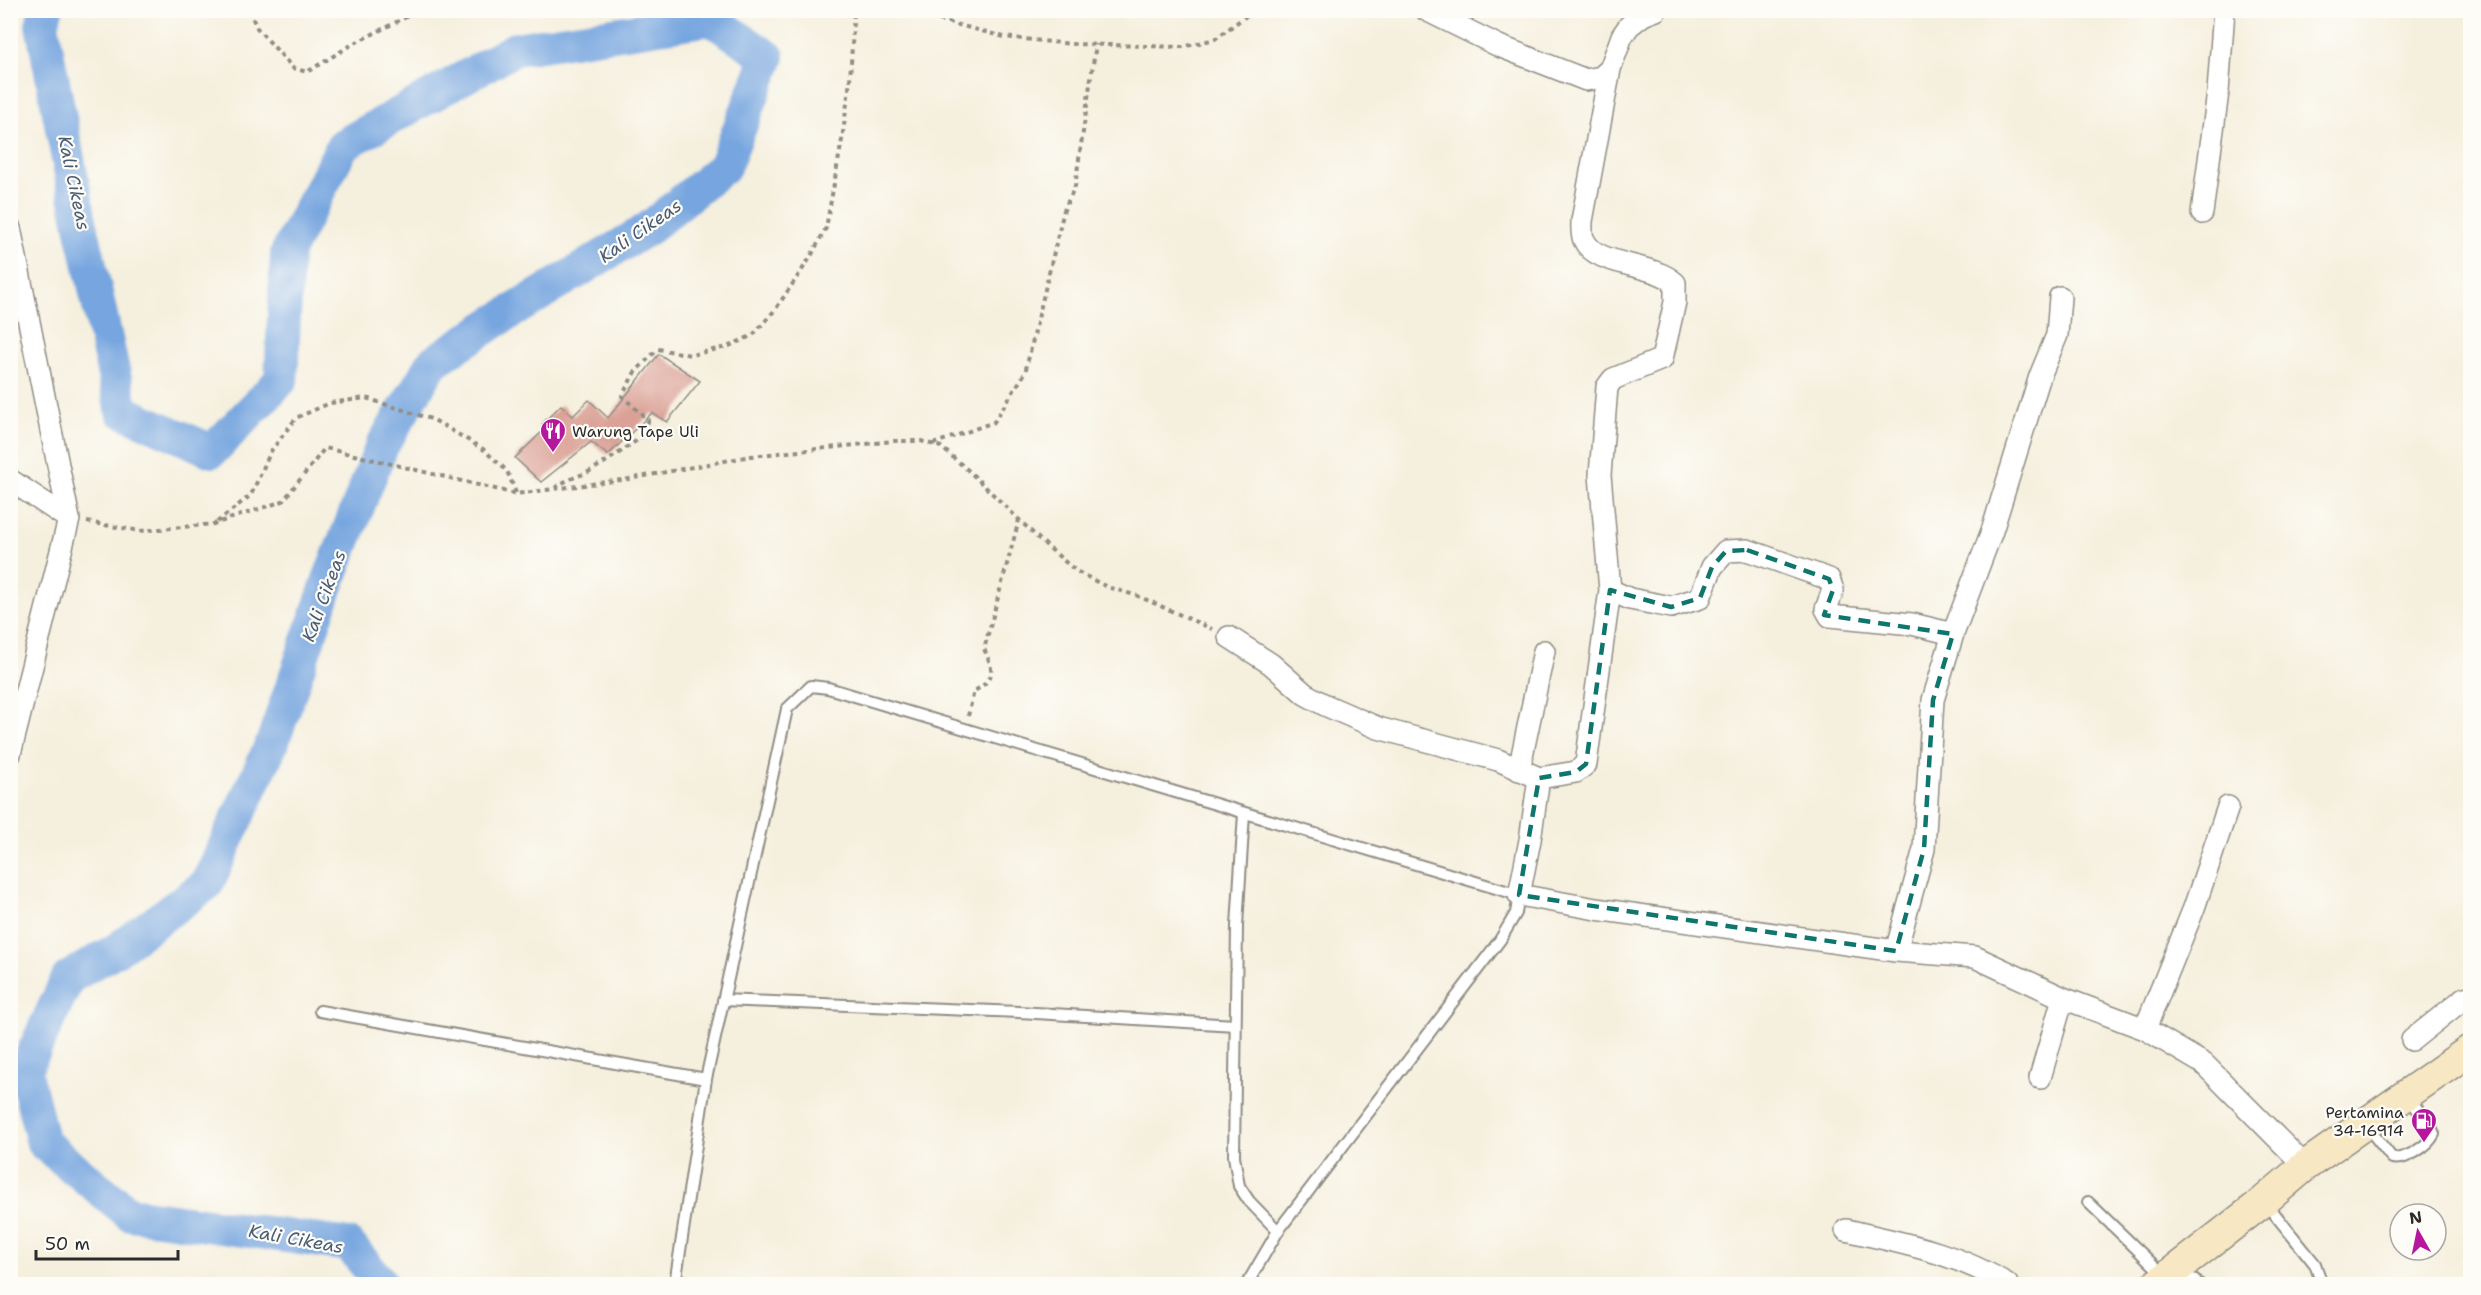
<svg xmlns="http://www.w3.org/2000/svg" width="2481" height="1295" viewBox="0 0 2481 1295" font-family="'Shantell Sans',sans-serif">
  <style>
    .lines { fill: none; stroke-linecap: round; stroke-linejoin: round }
    .river { stroke: #76a5df; stroke-width: 34 }
    .building { fill: #dba196 }
    .lane-casing { stroke: #908d84; stroke-width: 14 }
    .street-casing { stroke: #908d84; stroke-width: 24 }
    .secondary-casing { stroke: #908d84; stroke-width: 33 }
    .path { stroke: #908d84; stroke-width: 4; stroke-dasharray: 4.5 4.5; stroke-linecap: butt }
    .lane { stroke: #fff; stroke-width: 10 }
    .street { stroke: #fff; stroke-width: 21 }
    .secondary { stroke: #f7e8c3; stroke-width: 30 }
    .marked { fill: none; stroke: #0f766e; stroke-width: 4.5; stroke-dasharray: 12 8; stroke-linejoin: round }
    .labels { text-anchor: middle; stroke-width: 4.5; stroke-linejoin: round; paint-order: stroke }
    .poi-label { font-size: 16px; fill: #2b2b2b; stroke: #fdfcf7; text-anchor: start }
    .water-label { font-size: 18px; font-style: italic; fill: #495c73; stroke: #fdfcf7 }
  </style>
  <rect width="100%" height="100%" fill="#fdfcf7"/>
  <filter id="ink" filterUnits="userSpaceOnUse"><feTurbulence type="fractalNoise" baseFrequency=".0167" numOctaves="2"/><feDisplacementMap in="SourceGraphic" scale="12" xChannelSelector="R" yChannelSelector="G"/><feConvolveMatrix kernelMatrix="1 2 1 2 8 2 1 2 1" color-interpolation-filters="sRGB"/></filter>
  <filter id="wash" filterUnits="userSpaceOnUse"><feTurbulence type="fractalNoise" baseFrequency=".008" numOctaves="4" result="noise"/><feDisplacementMap in="SourceGraphic" scale="24" xChannelSelector="R" yChannelSelector="G"/><feGaussianBlur stdDeviation="1.35" result="paint"/><feColorMatrix in="noise" values="0 0 0 0 0 0 0 0 0 0 0 0 0 0 0 0 0 1.4 0 .05"/><feComposite in="paint" operator="in"/></filter>
  <g filter="url(#wash)">
    <rect width="100%" height="100%" fill="#f5efdd"/>
    <g class="lines">
      <!-- river -->
      <path class="river" d="M46 10 42 25 79 216 122 411 212 451 281 380 287 253 343 145 515 49 711 19 768 57 724 167 649 228 493 323 433 362 382 446 330 577 273 741 207 884 116 950 68 978 25 1070 43 1143 130 1214 349 1245 382 1284"/>
    </g>
    <g id="blocks">
      <!-- building -->
      <path class="building" d="M659 354 700 381 667 422 652 413 608 455 591 442 541 482 515 458 546 428 542 424 561 405 573 416 589 400 608 418Z"/>
    </g>
  </g>
  <g filter="url(#ink)">
    <use href="#blocks" fill-opacity="0" stroke="#908d84" stroke-width="1.5"/>
    <g class="lines">
      <defs>
        <path id="lane" d="M1244 813 1237 926 1234 1156 1239 1186 1249 1201 1278 1231
          M723 1000 1019 1012 1235 1025
          M320 1011 706 1079
          M2365 1124 2392 1158C2405 1161 2428 1146 2434 1134L2432 1129 2407 1095
          M2088 1202 2165 1276
          M2265 1202 2315 1264 2322 1284
          M2180 1270 2199 1284
          M675 1284 706 1079 787 709 811 686 828 688 1519 895 1516 913 1500 940 1278 1231 1247 1284"/>
        <path id="street" d="M1426 10 1499 46 1586 80 1601 77 1610 69 1622 36 1629 26 1643 15 1656 10
          M1610 69 1582 221C1582 227 1581 235 1584 240 1596 267 1652 262 1675 283V302L1662 359 1613 379 1607 387 1600 475 1610 590 1586 764 1576 772 1539 778 1530 840 1519 895 1596 909 1896 951 1975 957 2063 998 2145 1029 2204 1064 2305 1166
          M2202 213 2218 92 2224 10
          M10 228 69 519 10 754
          M10 480 69 519
          M1610 590 1630 599 1671 607 1700 598 1712 567 1726 551 1747 550 1829 579 1833 590 1826 609 1830 616 1912 624 1953 634
          M1229 637 1271 664 1305 694 1325 705 1378 728 1498 760 1539 778
          M1519 770 1544 651
          M1896 951 1924 849 1933 700 1953 634 1992 531 2040 376 2057 335 2060 297
          M2145 1029 2194 908 2228 807
          M2412 1040 2462 1000 2465 998 2470 1001
          M2040 1078 2063 998
          M1846 1230C1905 1244 1954 1252 2007 1284"/>
        <path id="secondary" d="M2157 1284 2264 1201 2305 1166 2470 1050"/>
      </defs>
      <!-- lane casing -->
      <use href="#lane" class="lane-casing"/>
      <!-- street casing -->
      <use href="#street" class="street-casing"/>
      <!-- secondary casing -->
      <use href="#secondary" class="secondary-casing"/>
      <!-- path -->
      <path class="path" d="M249 10 257 28 293 68 307 72 353 44 420 10
        M914 10 921 15 1004 37 1071 44 1183 47 1215 39 1254 10
        M933 444 994 422 1025 373 1064 210 1075 186 1096 44
        M555 488C566 479 578 477 590 471 610 460 629 446 647 433L648 420 622 396 635 372 658 349 691 355 727 347 753 335 775 310 810 258 826 228 842 140 850 81 854 10
        M87 522 140 531 214 524 283 501 325 448 516 494 629 479 751 456 894 441H921L941 447 969 471 1040 540 1076 571 1107 587 1138 596 1212 629
        M217 522 251 495 271 451 296 418 330 403 366 398 434 420 483 449 507 471 516 493
        M968 716 974 691C996 679 994 671 984 649L1019 520"/>
      <!-- lane -->
      <use href="#lane" class="lane"/>
      <!-- street -->
      <use href="#street" class="street"/>
      <!-- secondary -->
      <use href="#secondary" class="secondary"/>
    </g>
  </g>
  <!-- marked area -->
  <path class="marked" d="M1747 550 1829 579 1833 590 1824 615 1953 634 1933 700 1924 849 1896 951 1519 895 1539 778 1576 772 1586 764 1610 590 1671 607 1700 598 1712 567 1726 551Z"/>
  <!-- icons -->
  <defs>
    <symbol id="restaurant-pin" viewBox="-11 -11 22 30"><path d="M0 17L-7.5 6A9.5 9.5 0 1 1 7.5 6Z" fill="#b5179e" stroke="#fdfcf7"/><path d="M-5-6h1v4h1v-4h1v4h1v-4h1v5L-1.5 .5V6h-2V.5L-5-1ZM5-6V6H3V1.5H1.5Q1.5-4 5-6Z" fill="#fff"/></symbol>
    <symbol id="fuel-pin" viewBox="-11 -11 22 30"><path d="M0 17L-7.5 6A9.5 9.5 0 1 1 7.5 6Z" fill="#b5179e" stroke="#fdfcf7"/><path d="M-5.5-6h7V0h2V4h1.3V-2.5L3-4.5l.8-.8L6-3V5H2.5V1h-1V6h-7ZM-4.2-4.7v3.2H.2V-4.7Z" fill="#fff"/></symbol>
  </defs>
  <g fill-rule="evenodd">
    <use href="#restaurant-pin" x="538" y="416" width="30" height="40"/>
    <use href="#fuel-pin" x="2409" y="1106" width="30" height="40"/>
  </g>
  <g class="labels">
    <!-- poi labels -->
    <g class="poi-label">
      <text x="572" y="437">Warung Tape Uli</text>
      <text x="2404" y="1118" text-anchor="end">Pertamina<tspan x="2404" dy="18">34-16914</tspan></text>
    </g>
    <!-- water labels -->
    <g class="water-label">
      <text transform="translate(74 183) rotate(78)" y="6">Kali Cikeas</text>
      <text transform="translate(640 231) rotate(-35)" y="6">Kali Cikeas</text>
      <text transform="translate(324 596) rotate(-70)" y="6">Kali Cikeas</text>
      <text transform="translate(296 1239) rotate(10)" y="6">Kali Cikeas</text>
    </g>
  </g>
  <!-- margin -->
  <rect width="2481" height="1295" fill="none" stroke="#fdfcf7" stroke-width="36"/>
  <!-- north arrow -->
  <g transform="translate(2418 1232) rotate(351)"><circle r="28" fill="#fdfcf7" stroke="#a9a8a5" stroke-width="1.5"/>
  <path d="M0-4.5L10 22L0 15L-10 22Z" fill="#b5179e"/>
  <text y="-9" font-size="16" font-weight="bold" text-anchor="middle" fill="#2b2b2b">N</text>
  </g>
  <!-- scale -->
  <path d="M36 1250v9h142v-9" fill="none" stroke="#2b2b2b" stroke-width="3"/>
  <text x="45" y="1250" font-size="18" fill="#2b2b2b" stroke="#fdfcf7" stroke-width="4.5" paint-order="stroke">50 m</text>
</svg>
